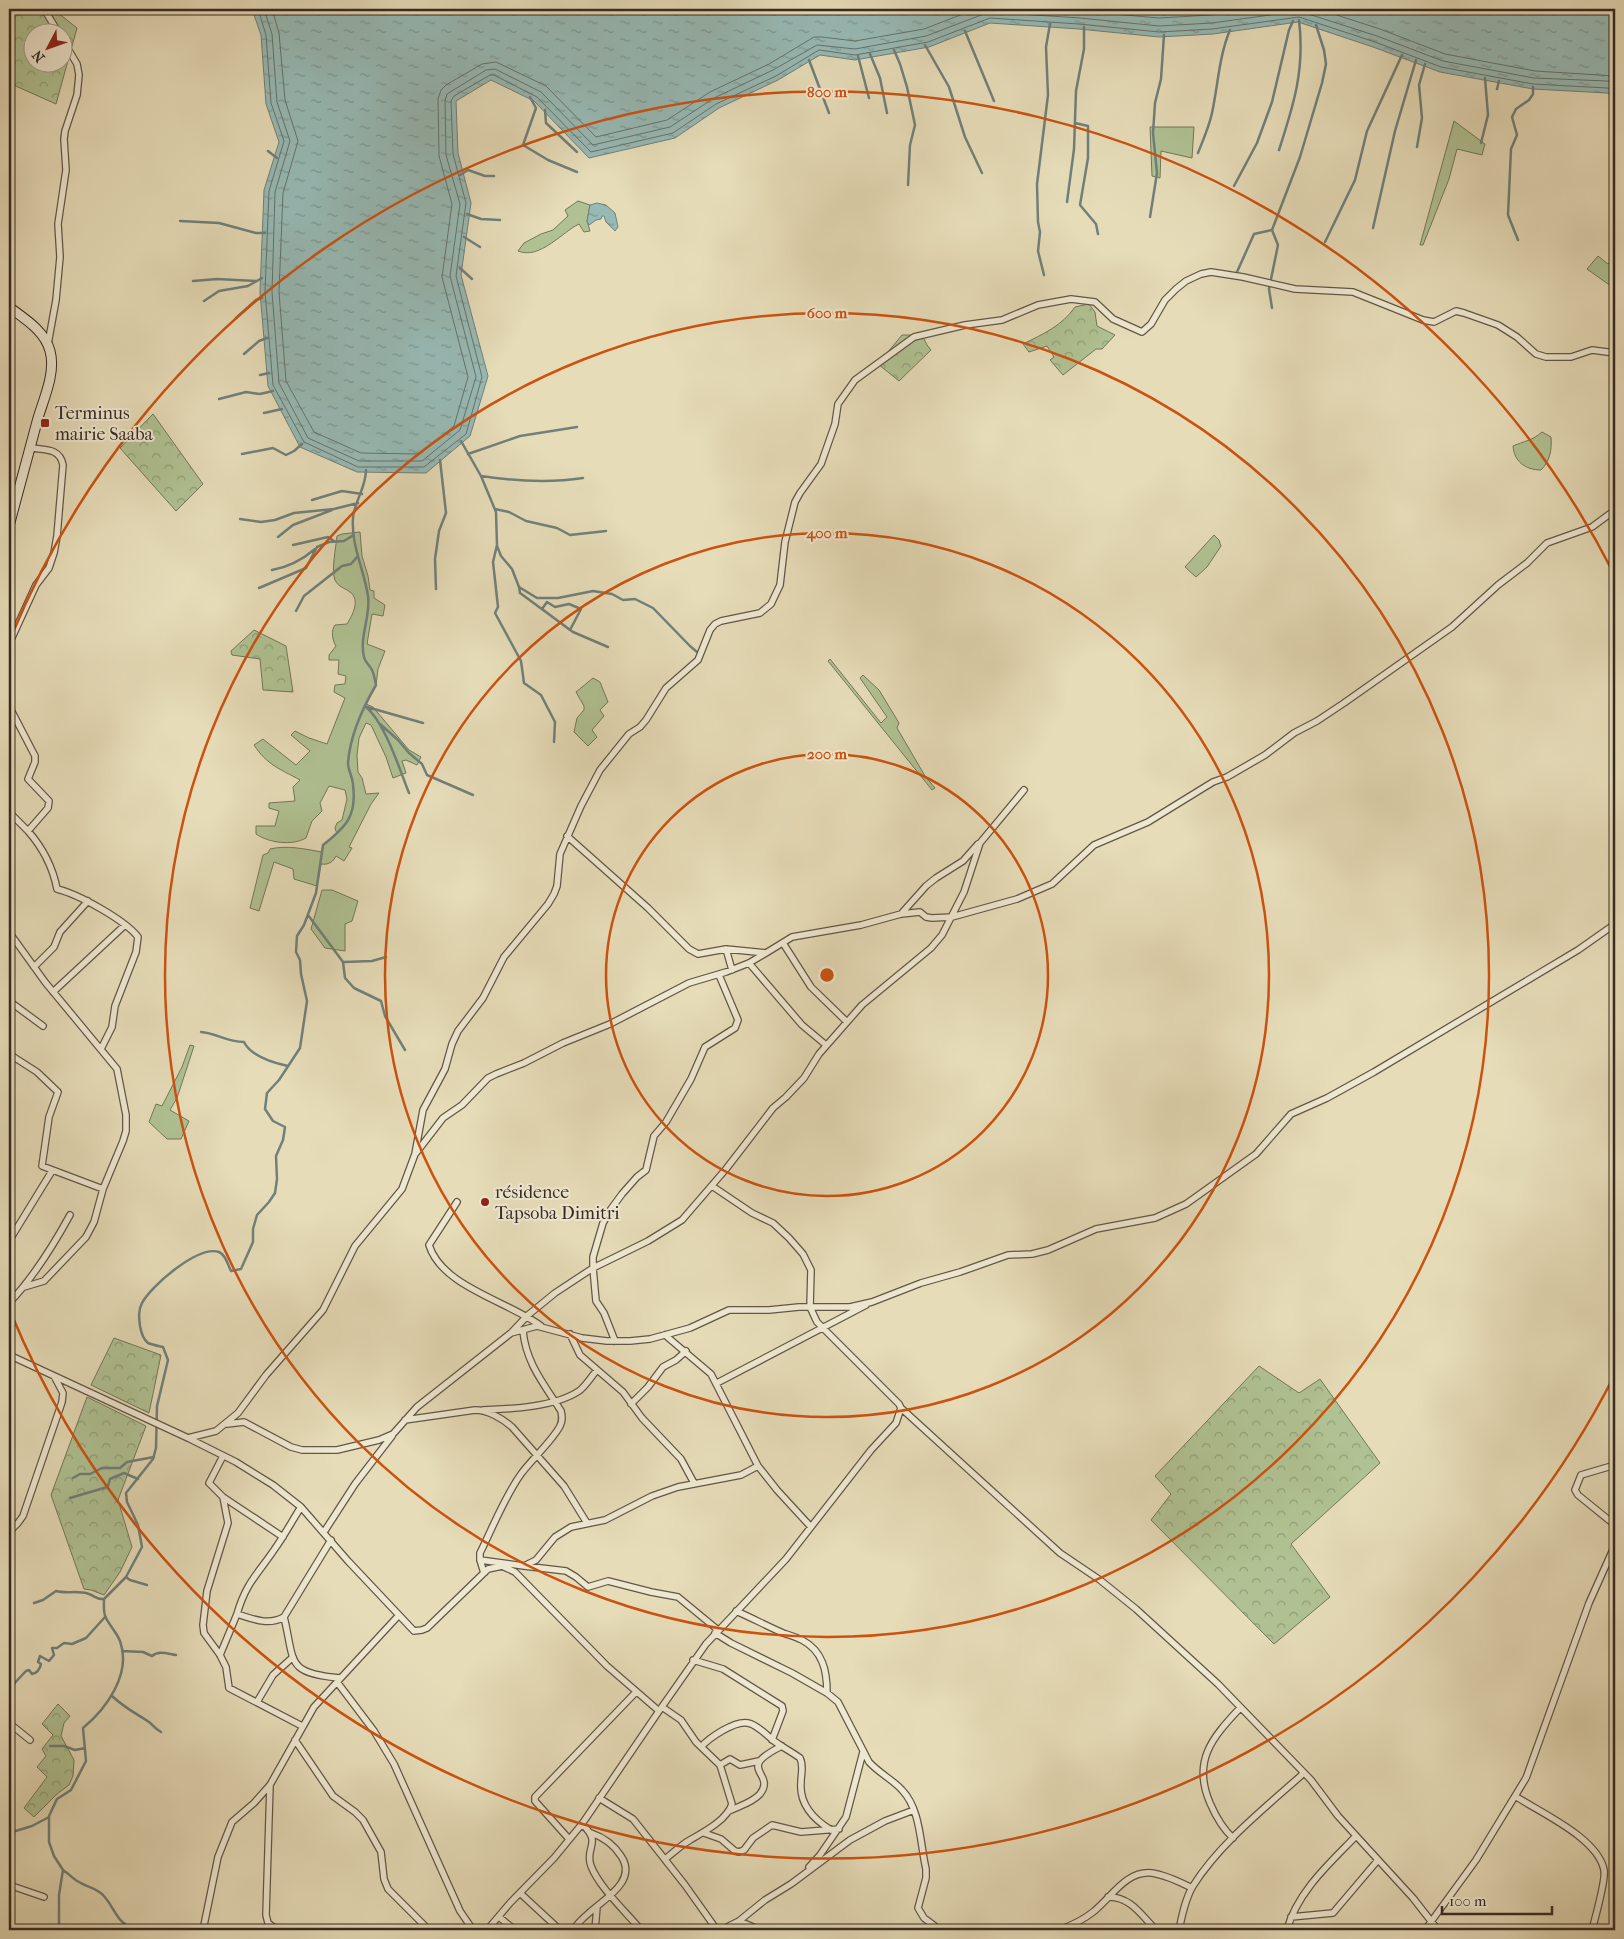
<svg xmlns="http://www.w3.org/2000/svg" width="1624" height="1939" viewBox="0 0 1624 1939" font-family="'IM FELL French Canon',serif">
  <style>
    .grass { fill: #b0c293; stroke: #73765b }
    .forest { fill: url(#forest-crowns); stroke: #73765b; fill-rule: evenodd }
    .water { fill: url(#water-ripples); stroke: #70807b }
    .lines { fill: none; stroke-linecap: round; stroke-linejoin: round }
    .shore { stroke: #66726c; stroke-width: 1 }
    .stream { stroke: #70807b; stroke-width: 2.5 }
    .street-casing { stroke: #625648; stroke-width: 8 }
    .secondary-casing { stroke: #362a23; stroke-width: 11 }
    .street { stroke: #efe8d1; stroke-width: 5.5 }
    .secondary { stroke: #efe8d1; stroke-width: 9 }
    .ring { fill: none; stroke: #cd520f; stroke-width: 2.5 }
    .poi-dot { fill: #8f2418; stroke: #efe8d1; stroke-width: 2 }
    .labels { text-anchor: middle; stroke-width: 4; stroke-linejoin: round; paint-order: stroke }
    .poi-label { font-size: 18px; fill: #362a23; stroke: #efe8d1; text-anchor: start }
    .centre { fill: #cd520f; stroke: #efe8d1; stroke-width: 2.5 }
    .ring-label { font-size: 15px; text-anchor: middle; font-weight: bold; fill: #cd520f; stroke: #efe8d1; stroke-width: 4; stroke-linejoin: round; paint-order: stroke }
  </style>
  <defs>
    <pattern id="forest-crowns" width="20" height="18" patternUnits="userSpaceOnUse" patternTransform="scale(1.25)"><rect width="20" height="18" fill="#b0c293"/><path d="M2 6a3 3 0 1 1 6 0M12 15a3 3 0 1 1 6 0" fill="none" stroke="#909e78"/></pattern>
    <pattern id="water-ripples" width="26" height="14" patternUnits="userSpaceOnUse" patternTransform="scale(1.25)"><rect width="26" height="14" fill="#97bab5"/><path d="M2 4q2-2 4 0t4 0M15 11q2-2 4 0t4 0" fill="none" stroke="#7c9793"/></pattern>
  </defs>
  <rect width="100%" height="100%" fill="#e6dcb8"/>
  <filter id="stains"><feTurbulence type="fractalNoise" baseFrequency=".004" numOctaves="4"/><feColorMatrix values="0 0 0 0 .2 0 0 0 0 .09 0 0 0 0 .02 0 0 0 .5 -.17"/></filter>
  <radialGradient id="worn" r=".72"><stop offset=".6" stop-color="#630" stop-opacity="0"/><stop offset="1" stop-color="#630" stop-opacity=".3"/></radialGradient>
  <!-- grass -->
  <path class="grass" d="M1454 121 1485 144 1482 155 1457 149 1449 179 1423 245H1420Z
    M1150 127H1194L1192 158 1161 151 1160 178 1152 176Z
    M578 201 590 205 587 221 590 231 584 232 579 224C562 232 540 260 518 251L524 243 541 234 553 230 568 216 565 210Z
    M1615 255V289L1587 269 1598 256 1608 264Z
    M1542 432 1551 437C1552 450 1550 461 1541 470 1525 470 1514 461 1513 446 1524 441 1532 441 1542 432Z
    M360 532 362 556 368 576 370 590 374 591V598L385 605 383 616 372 614 367 644 385 651 378 669 376 685 366 704 373 707 409 750 421 757 417 765 406 760 402 761 406 773 393 778 386 757 371 725 366 723 359 738 357 755 358 772 362 778 366 794 379 793 371 804 349 847 352 848 344 861 336 856C333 862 329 865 321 864L317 886 294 879 293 869 274 862 259 911 250 908 263 855 268 853 270 849C287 845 305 849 322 852L323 845 337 834 335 828 337 823 342 820 347 799 345 790 329 786 320 803 322 811 312 821 306 838C292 846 269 843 256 834V826H275L279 811 269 808V803L295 801 293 787 300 780C280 769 267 765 254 745L263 739 296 765 310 751 291 735 295 731 309 738 327 744 345 698 334 692 335 685 345 684 346 676 338 674 339 660H329V655L336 646C332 640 331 630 335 625L347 624C352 616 361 600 350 592 345 588 338 587 335 580 331 571 336 547 337 536L342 534Z
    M1214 535 1219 540 1221 546 1207 567 1196 577 1185 567Z
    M830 659 881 723 887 717 860 678 863 675 879 690 899 723 897 728 925 776 935 788 932 790 828 661Z
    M593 678 600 682 608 702 600 710 604 716 592 730 597 737 588 746 574 732 577 718 584 710V706L576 692Z
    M322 890H332L358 901 352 921 345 924V951L325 948 311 929Z
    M190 1045 194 1046 177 1098 170 1110 189 1121 181 1139H167L149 1122 156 1104 162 1106 182 1067Z"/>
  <!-- forest -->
  <path class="forest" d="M9 9H53L77 28 56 104 9 83ZM32 32H62V62H32Z
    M1089 304 1095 312 1097 326 1115 335 1102 349H1096L1063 375 1050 360 1054 357 1047 346 1029 352 1023 344C1043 334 1062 326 1075 307Z
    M902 335H922L927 345 931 350 899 381 878 364Z
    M153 414 203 484 176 511 120 448Z
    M254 630 286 646 293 692 263 690 260 659 232 655 231 651Z
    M114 1338 161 1355 149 1413 91 1385Z
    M1259 1366 1299 1393 1320 1379 1380 1463 1291 1544 1330 1597 1274 1644 1151 1520 1171 1494 1155 1476Z
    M87 1397 146 1426 118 1500 132 1547 120 1572 104 1595 91 1590 84 1589 51 1495Z
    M58 1704 70 1716 64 1723 61 1736 74 1760 73 1776 69 1785 57 1794 34 1817 24 1808 47 1777 37 1767 46 1756 42 1749 53 1735 42 1724Z"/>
  <!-- water -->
  <path class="water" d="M252 9H1615V95L1607 93 1533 89 1440 72 1373 47 1298 22 1213 34 1159 37 1079 29 990 23 929 47 855 60 820 55 778 80 719 108 675 138 589 158 534 101 491 80 456 101 458 153 471 203 461 275 488 376 470 436 426 473 357 472 300 447 268 386 260 292 264 190 279 142 266 104 261 35Z
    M597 203 606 205 615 213 618 227 615 231 606 222 604 216H602L601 219 596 220 589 225 587 221 590 205Z"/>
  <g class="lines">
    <!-- shore -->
    <path class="shore" d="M258 9 266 35 271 103 284 141 269 191 265 292 273 385 304 442 358 467H424L466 434 482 377 456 276 466 203 453 154 451 101 454 96 490 75H494L537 97 591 152 673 133 716 104 776 76 819 50 855 55 928 42 990 18 1079 24 1159 32 1212 29 1299 17 1375 42 1441 67 1533 84 1607 88 1615 90
      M264 9 272 34 277 102 290 141 275 192 272 292 279 383 308 438 359 461H422L460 430 476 377 450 276 460 204 446 155 445 101 447 94 486 70 495 69 541 92 593 145 670 127 714 98 773 70 817 45 855 49 926 36 989 12 1080 18 1159 26 1212 23 1299 11 1377 36 1443 61 1534 78 1607 81 1615 83
      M272 9 279 33 285 100 298 141 283 193 279 292 286 381 314 432 361 453 420 454 454 426 468 377 442 277 452 204 439 156 438 99 441 90 446 85 482 64 496 62 546 86 596 137 667 120 710 92 769 64 814 37H822L855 41 924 29 976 9
      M1056 9 1159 18 1211 15 1256 9
      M1318 9 1380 29 1445 54 1535 71 1615 76"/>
    <!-- stream -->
    <path class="stream" d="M965 31 994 101
      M925 45 949 87 965 137 982 173
      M894 50 900 64 907 87 915 125 910 145 908 185
      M870 54 880 78 887 113
      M858 56 869 98
      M809 60 829 113
      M1497 89 1499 81
      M530 97 536 108 523 145 548 160 577 172
      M545 110 546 123 577 152
      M1075 123 1088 126V158L1080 205 1096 224 1098 234
      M1481 143 1488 115 1485 78
      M1417 147 1422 118 1419 85 1425 64
      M1279 150C1294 104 1305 69 1299 20
      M268 151 277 158
      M1198 153C1203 140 1209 127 1212 113 1218 85 1219 56 1230 30
      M460 175 468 170 485 176H494
      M1234 186 1257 143 1272 102 1289 30 1293 21
      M1067 202 1074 149 1076 91 1084 49V27
      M467 214 481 219 500 220
      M1150 217 1157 173 1153 133 1155 103 1161 79 1164 35
      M180 221 219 223 256 233H265
      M1373 228 1395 131 1416 60
      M464 237 480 247
      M1518 240 1508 215 1511 149 1517 135 1512 117 1516 109 1529 100 1533 94V87
      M1325 242 1355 180 1367 131 1402 55
      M460 268 472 279
      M1237 272 1254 234 1272 230
      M1044 275 1038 251 1040 232 1038 222 1037 184 1048 95 1046 47 1050 24
      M193 281 217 279 256 281
      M204 301 219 291 248 286 262 278
      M1272 308 1269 289 1278 245 1272 230 1300 157 1322 83 1326 64 1324 50 1316 25
      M236 318 256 300 262 298
      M244 354 259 341 267 338
      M260 375 269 373
      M219 399 246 392 260 394 273 391
      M264 413 282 409
      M461 441 481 476 496 512 497 545 493 562 498 607 495 613 521 661 524 683 541 695 555 722 554 742
      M242 454 273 448 286 455 294 451 302 444
      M468 454 520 436 577 427
      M481 476C514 481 550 483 583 478
      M312 500 342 491 362 494
      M495 509 509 512 526 521 557 528 570 535 606 531
      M240 519 261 522 275 520 294 513 334 509 358 503
      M278 537 293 525 332 510
      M293 545 328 537 334 541
      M497 546 501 556 512 569 519 587 537 598H558L593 591 612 594 623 600 635 599 653 608 690 646 697 652
      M272 570C289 567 302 560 315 549
      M519 587 520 593 573 632 608 647
      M259 588 306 568 317 547 329 542 344 541 352 536
      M436 589 435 559 439 531 446 513 440 460
      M547 602 555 607 569 604 581 609 570 630 542 609Z
      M296 611 304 596 342 566 351 564 357 557
      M365 706C385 722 399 768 409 793
      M367 707 423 723
      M380 724 398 740 409 753 422 764 427 775 473 795
      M308 915 343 962 345 978 354 988 381 1001 385 1016 405 1050
      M344 962 372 961 386 957
      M201 1032C216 1033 226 1042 244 1042 251 1056 274 1063 288 1066
      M73 1478 80 1474H90L102 1468H120L127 1462 154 1457
      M70 1498 104 1488 108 1486 110 1479 124 1473 138 1479
      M126 1577 130 1580 147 1585
      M34 1603 43 1600 56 1591C66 1594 78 1590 89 1594 95 1596 97 1600 104 1599
      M122 1651 143 1652 152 1656C159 1650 168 1654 176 1655
      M10 1688 26 1671 29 1670 32 1674C37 1673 40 1669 41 1664L38 1662 40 1656 49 1661 54 1655 52 1648H57L64 1643 72 1644 86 1638 105 1617
      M112 1696C126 1709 134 1712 149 1722 153 1725 155 1729 161 1732
      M50 1746H64L75 1750 85 1748
      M9 1833 32 1826 49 1817
      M63 1870C68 1873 73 1879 79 1882 87 1887 96 1888 103 1895 115 1908 116 1922 134 1930
      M9 1916 12 1930
      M59 1930V1895L63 1870 54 1856 49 1842V1816L57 1799 71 1790 86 1761 83 1728C106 1709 132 1674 120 1641 117 1633 110 1626 106 1618 103 1613 104 1605 104 1599L126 1577 142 1547 138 1525 127 1502 126 1493 153 1459 156 1448 157 1406 168 1360 163 1347C159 1346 153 1345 148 1343 143 1339 141 1332 140 1326 139 1318 138 1311 142 1303 151 1286 198 1245 219 1252 226 1255 228 1265 231 1271L241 1269 253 1242V1229L257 1215 269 1202 275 1193 277 1179 276 1156 283 1140 285 1127 273 1121 265 1109 267 1093 279 1080 300 1048 307 1001 301 974 300 960 296 952 297 936 304 925 316 893 323 845C346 827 357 816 353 785 353 778 348 770 348 763 350 735 362 709 376 685 375 680 374 674 372 670 370 666 365 662 364 657 359 637 371 616 368 596 364 569 351 546 353 518 354 502 366 488 366 470"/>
    <defs>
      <path id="street" d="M44 9 58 32
        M48 344 56 300 60 257 58 224 66 170 64 139 65 131 77 95 79 75 77 64 62 39
        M9 644 36 585 49 568 54 553 57 536 63 465C60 448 45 450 31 448
        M9 706 35 756V762L28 779 49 801 48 808 28 831C42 847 53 868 57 889 78 894 125 920 138 937L136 952 115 1006 112 1027 101 1049
        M9 812 28 831
        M567 836 648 908 689 949 698 954 726 949 766 953 792 937 861 925 901 914 920 912 926 917 932 918 952 917 1017 899 1052 884 1094 845 1148 822 1213 782 1227 777 1265 755 1294 733 1317 721 1344 703 1452 627 1498 585 1527 563 1547 543 1592 527 1615 510
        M901 914 926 886 936 878 963 861 978 844
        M9 932 45 982 117 1069 126 1115V1131L123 1141 103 1189 94 1222 86 1237 44 1281 24 1287
        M783 943 811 987 847 1022
        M726 949 732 970
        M749 963 802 1025 826 1045
        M34 967 54 947 60 932 88 901
        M53 992 125 925
        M9 1001 43 1026
        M9 1054 37 1072 58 1092 49 1117 42 1166 103 1189
        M416 1153 443 1118 462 1105 488 1078 496 1074 524 1063 563 1043 610 1024 689 983 726 972 749 963 766 953
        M457 1202 429 1245C442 1287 508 1301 541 1326
        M9 1241 52 1171
        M9 1303C34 1277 53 1246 70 1215
        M511 1333 528 1315 555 1293 593 1268 648 1241 682 1220 726 1169 773 1108 786 1097 804 1078 819 1054 862 1005 931 948 942 935 964 892 980 843 1024 790
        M570 1334 580 1355 623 1392 642 1418 681 1459 694 1483
        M665 1335 711 1374 758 1466 777 1490 811 1527
        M615 1341 604 1313 596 1301 593 1268V1257L603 1223 611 1209 622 1194 637 1177 646 1170 654 1136 666 1122 691 1079 705 1047 735 1028 738 1020 719 975
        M9 1355 188 1438 236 1462 273 1485 301 1507 348 1561 414 1631 422 1630 427 1628 488 1569 502 1566 515 1572 607 1666 659 1711 582 1824 554 1858 510 1903 487 1930
        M717 1383 866 1305
        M631 1404 648 1387 663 1367 676 1360 686 1351
        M901 1408 1060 1553 1100 1580 1136 1609 1218 1684 1311 1780 1338 1816 1413 1898 1438 1930
        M483 1410C511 1409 555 1407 579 1391 586 1386 591 1377 597 1370
        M405 1420 475 1410C488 1410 503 1419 512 1427L564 1486 587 1523
        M227 1424 244 1422 291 1447 302 1450H337L379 1440 393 1434 417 1407 511 1333 537 1326 582 1338 607 1341H630L650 1339 690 1328 729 1310H769L799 1307H850L872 1302 921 1283 960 1272 1008 1255 1032 1254 1048 1250 1096 1229 1155 1218 1186 1204 1256 1154 1291 1114 1327 1098 1374 1072 1578 950 1615 924
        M188 1438 216 1431 238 1413 266 1375 323 1310 355 1246 402 1189 415 1154 423 1110 445 1069 452 1044 458 1031 483 998 504 957 548 904 554 894 557 886 560 854 581 806 600 770 629 734 640 727 646 720 666 688 698 660 710 630 715 624 721 621 760 613 771 604 780 585 785 542 795 502 800 493 821 464 835 424 838 404 855 380 914 337 965 325 1002 320 1038 305 1071 299 1095 302 1113 319 1142 332 1151 324 1165 300 1176 289 1186 281 1201 274 1211 272 1243 277 1295 289 1353 292 1423 320 1434 322 1456 311 1464 313 1498 325 1517 337 1536 354 1546 357H1571L1592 350 1615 353
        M223 1456 209 1483 223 1497 228 1523 207 1591 203 1625 204 1633 220 1655 226 1667 229 1688 302 1726
        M1615 1465 1581 1475 1575 1490 1578 1495 1615 1525
        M223 1497 283 1537
        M9 1532 18 1523 23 1516 62 1402 63 1393 54 1376
        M324 1532 355 1484 392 1436
        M480 1560 524 1566 536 1560 555 1537 571 1527 605 1520 652 1496 678 1487 741 1475 758 1466
        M524 1566 566 1571 576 1577 588 1587 608 1581 651 1592 678 1597 718 1630
        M484 1573 480 1560V1553C493 1527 504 1498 521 1474 532 1459 553 1440 560 1426 563 1420 562 1416 561 1411 544 1384 526 1363 523 1331
        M736 1611C752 1618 767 1626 783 1633 789 1635 796 1637 802 1640 823 1651 827 1671 827 1693
        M237 1614C246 1583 257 1575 274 1550 284 1536 292 1521 301 1507
        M284 1617C295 1662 285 1673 340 1678
        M9 1631 11 1637 9 1648
        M715 1633 731 1643 792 1673 827 1693 838 1702 869 1762C879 1773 893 1780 902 1790 921 1810 920 1844 926 1869V1878L918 1908 924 1918 940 1930
        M220 1655 237 1614C253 1619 268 1626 284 1617L331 1540
        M693 1660 723 1669 782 1706 783 1711 772 1740
        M337 1682 374 1731 394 1764 460 1911 473 1930
        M257 1702 273 1675 293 1657
        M662 1707 681 1720 696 1742 720 1765 732 1804C727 1820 704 1832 690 1840 681 1845 673 1853 665 1859
        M659 1711 706 1644 786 1559 871 1450 896 1423 901 1408 899 1404 817 1322 810 1307 811 1270 803 1254 789 1238 773 1223 752 1213 712 1186
        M9 1723 30 1740
        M295 1740 333 1796 355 1812 363 1820 381 1852 384 1879 388 1889 429 1930
        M701 1747C709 1738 735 1720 748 1723 758 1725 766 1735 774 1741 782 1747 792 1752 800 1758 804 1766 801 1773 801 1782 799 1804 813 1819 831 1830
        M720 1765 730 1759 740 1765 759 1761
        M270 1785 266 1915 268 1923 277 1930
        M1515 1796C1541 1813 1598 1838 1604 1870 1606 1879 1595 1919 1592 1930
        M599 1798 633 1819 685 1885 717 1930
        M729 1811C739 1806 752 1803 760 1794 777 1772 733 1770 782 1746
        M582 1824C603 1844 584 1847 591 1866 599 1887 626 1912 641 1930
        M704 1833 721 1839 735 1851 739 1852 744 1850 753 1838 772 1825 801 1832 839 1829
        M1233 1838C1222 1828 1216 1817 1210 1803 1192 1761 1212 1738 1240 1708
        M569 1839 535 1801V1797L636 1692
        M809 1867 820 1855 846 1817 863 1752
        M9 1885 44 1897
        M520 1893 560 1930
        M1108 1897C1130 1896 1142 1916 1156 1930
        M499 1917 515 1930
        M1291 1917 1333 1913 1378 1860
        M739 1921 760 1930
        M203 1930 218 1857 232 1822 254 1803 270 1785 314 1707 399 1615
        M573 1930C577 1924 583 1918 589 1913 604 1899 638 1881 621 1856 614 1845 603 1837 591 1833
        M595 1930 597 1907
        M721 1930 739 1921 765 1900 791 1884 850 1840 885 1821 914 1810
        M1059 1930C1070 1926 1083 1920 1093 1912 1111 1898 1126 1870 1152 1873 1166 1875 1180 1882 1192 1888
        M1179 1930C1182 1916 1185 1899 1193 1886 1219 1844 1267 1806 1304 1773
        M1287 1930C1297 1892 1330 1863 1356 1836
        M1425 1930 1476 1860 1526 1778 1589 1603 1615 1545"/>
      <path id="secondary" d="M9 307C25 319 45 331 50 351 56 372 44 398 38 418 28 454 19 490 9 526"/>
    </defs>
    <!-- street casing -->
    <use href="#street" class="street-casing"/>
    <!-- secondary casing -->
    <use href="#secondary" class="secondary-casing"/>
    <!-- street -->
    <use href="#street" class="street"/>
    <!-- secondary -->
    <use href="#secondary" class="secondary"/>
  </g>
  <!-- distance rings -->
  <g class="ring">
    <circle cx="827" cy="975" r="221"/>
    <circle cx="827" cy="975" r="442"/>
    <circle cx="827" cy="975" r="662"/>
    <path d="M1614 1376A883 883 0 0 1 11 1313M11 637A883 883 0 0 1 1614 574"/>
  </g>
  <!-- markers -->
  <g class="poi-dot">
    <rect x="40" y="418" width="10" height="10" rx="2.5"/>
    <circle cx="485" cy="1202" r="5"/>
  </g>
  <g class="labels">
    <!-- poi labels -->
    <g class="poi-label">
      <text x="55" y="419">Terminus<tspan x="55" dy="21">mairie Saaba</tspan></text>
      <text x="495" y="1198">résidence<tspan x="495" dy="21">Tapsoba Dimitri</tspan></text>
    </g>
  </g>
  <circle cx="827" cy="975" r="8" class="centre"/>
  <g class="ring-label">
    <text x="827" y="97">800 m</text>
    <text x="827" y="318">600 m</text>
    <text x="827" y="538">400 m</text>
    <text x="827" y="759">200 m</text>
  </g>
  <!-- margin -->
  <rect width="1624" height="1939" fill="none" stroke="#e6dcb8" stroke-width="30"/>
  <rect x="10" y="10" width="1604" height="1919" fill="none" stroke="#362a23" stroke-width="2.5"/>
  <rect x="15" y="15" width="1594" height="1909" fill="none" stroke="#362a23"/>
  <!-- north arrow -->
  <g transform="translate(48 48) rotate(229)"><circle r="24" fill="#efe8d1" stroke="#a59c8b"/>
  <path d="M0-4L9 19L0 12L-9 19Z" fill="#8f2418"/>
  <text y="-8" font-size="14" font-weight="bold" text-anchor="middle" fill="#362a23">N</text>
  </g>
  <!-- scale -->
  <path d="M1442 1906v8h110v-8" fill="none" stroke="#362a23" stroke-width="2.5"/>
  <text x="1449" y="1906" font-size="15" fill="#362a23" stroke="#efe8d1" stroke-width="4" paint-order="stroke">100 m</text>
  <rect width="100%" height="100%" filter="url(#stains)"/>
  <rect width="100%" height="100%" fill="url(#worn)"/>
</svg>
